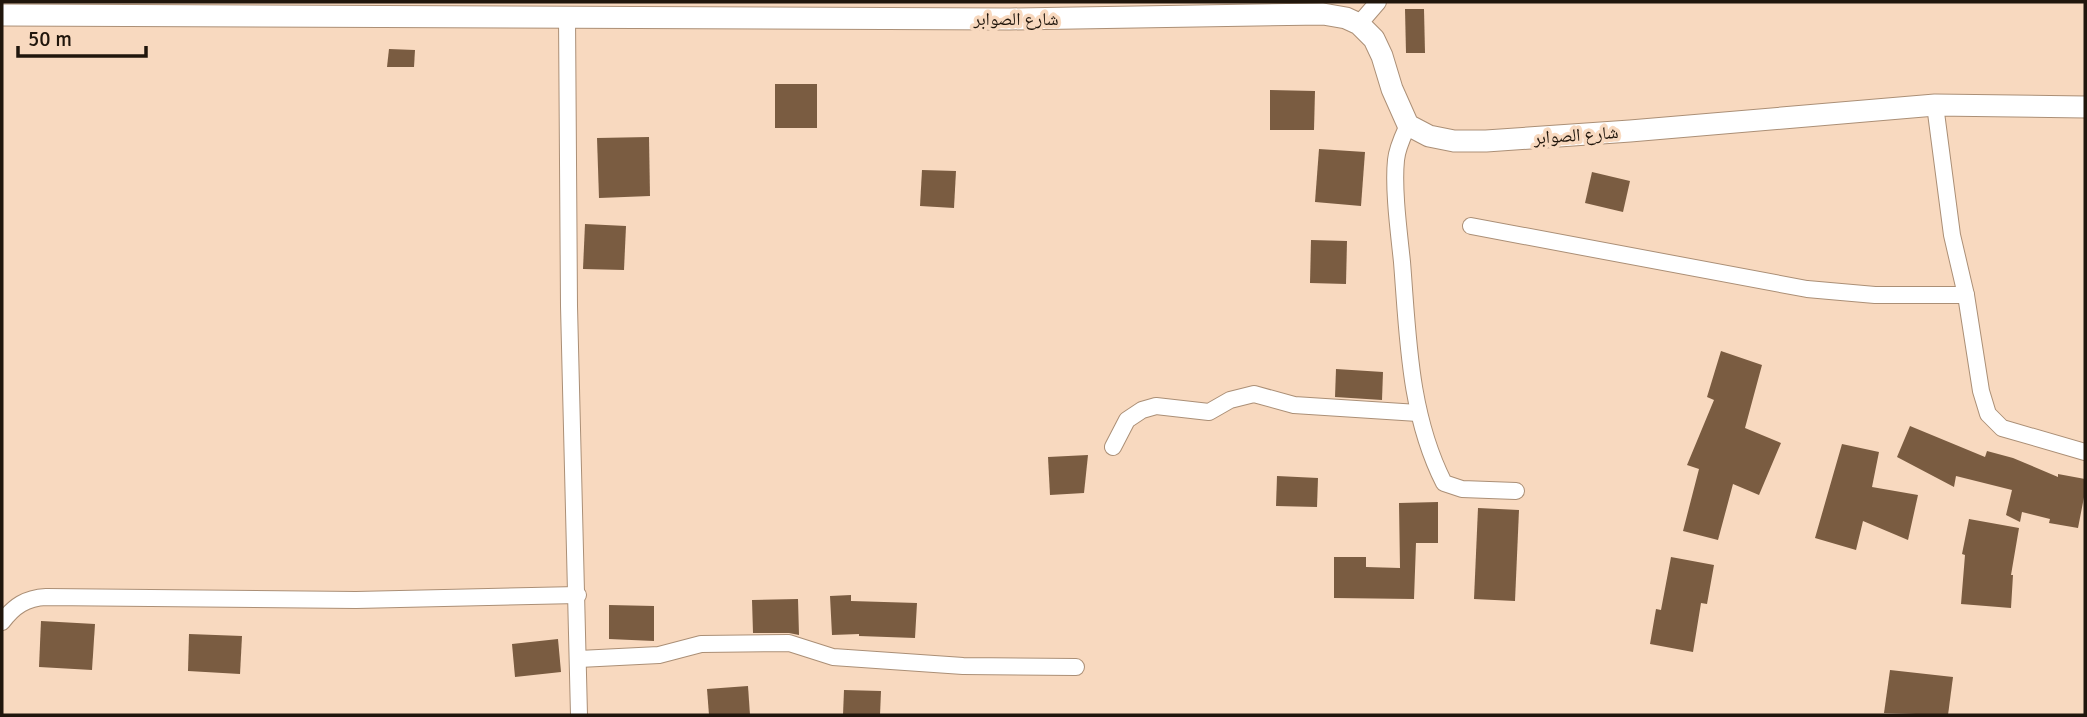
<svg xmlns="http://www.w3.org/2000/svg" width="2087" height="717" viewBox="0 0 2087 717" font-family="Signika,'Noto Naskh Arabic',sans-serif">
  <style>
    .building { fill: #7a5c41 }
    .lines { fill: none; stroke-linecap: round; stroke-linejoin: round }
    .minor-casing { stroke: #ab8f76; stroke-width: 18 }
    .tertiary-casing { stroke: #ab8f76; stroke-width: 23 }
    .minor { stroke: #fff; stroke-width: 16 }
    .tertiary { stroke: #fff; stroke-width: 21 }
    .labels { text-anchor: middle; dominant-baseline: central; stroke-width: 7; stroke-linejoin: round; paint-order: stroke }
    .street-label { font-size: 18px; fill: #20160c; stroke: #f8d9bf }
  </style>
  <rect width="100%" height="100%" fill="#f8d9bf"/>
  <!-- building -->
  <g class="building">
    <polygon points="1405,9 1424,9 1425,53 1406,53"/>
    <polygon points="389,49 415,50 414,67 387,67"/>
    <rect x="775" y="84" width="42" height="44"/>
    <polygon points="1270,90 1315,91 1314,130 1270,130"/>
    <polygon points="649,137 650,196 599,198 597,138"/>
    <polygon points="1319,149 1365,152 1361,206 1315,202"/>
    <polygon points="922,170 956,171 954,208 920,206"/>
    <polygon points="1592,172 1630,181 1623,212 1585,203"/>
    <polygon points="585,224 626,226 624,270 583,269"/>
    <polygon points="1311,240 1347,241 1346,284 1310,283"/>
    <polygon points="1721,351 1762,365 1745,428 1781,443 1759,495 1733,484 1718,540 1683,531 1699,469 1687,465 1714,400 1707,397"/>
    <polygon points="1336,369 1383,372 1382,400 1335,397"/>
    <polygon points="1910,426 1985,457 1987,451 2013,458 2058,477 2058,474 2085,479 2085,492 2078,528 2049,523 2050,519 2022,512 2020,522 2006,515 2012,490 1956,476 1954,487 1897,457"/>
    <polygon points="1842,444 1879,452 1872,487 1918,495 1908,540 1863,521 1856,550 1815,538"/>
    <polygon points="1088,455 1084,493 1050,495 1048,457"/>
    <polygon points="1277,476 1318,478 1317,507 1276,506"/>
    <polygon points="1438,502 1438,543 1416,543 1414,599 1334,598 1334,557 1366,557 1366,567 1400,568 1399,503"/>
    <polygon points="1478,508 1519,510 1515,601 1474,599"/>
    <polygon points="1969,519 2019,528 2011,575 2013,575 2011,608 1961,604 1965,555 1962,554"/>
    <polygon points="1671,557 1714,565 1707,604 1701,603 1693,652 1650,644 1656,609 1661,610"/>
    <polygon points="851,595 851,601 917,603 915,638 859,636 859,634 832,635 830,596"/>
    <polygon points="798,599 799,635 789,633 753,633 752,600"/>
    <polygon points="609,605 654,606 654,641 609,639"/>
    <polygon points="41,621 95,624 92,670 39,667"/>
    <polygon points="189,634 242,636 240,674 188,671"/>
    <polygon points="558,639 561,672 515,677 512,644"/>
    <polygon points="1890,670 1953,677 1948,715 1884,713"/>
    <polygon points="748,686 750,715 709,715 707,689"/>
    <polygon points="844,690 881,691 880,715 843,715"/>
  </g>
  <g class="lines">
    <!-- minor casing -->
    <g class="minor-casing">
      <g id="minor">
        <polyline points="567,16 569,306 579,715"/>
        <polyline points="1359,24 1378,2"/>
        <polyline points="1935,105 1952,235 1966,295 1981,391 1988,414 2002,428 2085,452"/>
        <path d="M1408 125C1403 136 1397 148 1396 160 1393 189 1399 233 1402 262 1408 337 1409 414 1444 483L1462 489 1516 491"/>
        <polyline points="1471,226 1807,289 1875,295 1966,295"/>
        <polyline points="1113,447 1127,420 1142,410 1156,406 1209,412 1230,400 1254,394 1294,405 1418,413"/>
        <path d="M2 622C14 606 26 598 46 597L356 600 578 595"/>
        <polyline points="579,659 659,655 701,644 789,643 833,657 963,666 1076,667"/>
      </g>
    </g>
    <!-- tertiary casing -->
    <g class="tertiary-casing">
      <polyline id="tertiary" points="2,15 1010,19 1323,14 1346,18 1359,24 1374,39 1382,56 1392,89 1408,125 1429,136 1454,141 1486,141 1630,131 1935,105 2085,107"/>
    </g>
    <!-- minor -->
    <use href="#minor" class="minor"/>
    <!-- tertiary -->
    <use href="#tertiary" class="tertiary"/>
  </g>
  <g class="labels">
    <!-- street labels -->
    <g class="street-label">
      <text x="1016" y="19">شارع الصوابر</text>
      <text transform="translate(1576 135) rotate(-4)">شارع الصوابر</text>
    </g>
  </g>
  <!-- border -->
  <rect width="2087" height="717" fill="none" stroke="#20160c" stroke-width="7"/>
  <!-- scale -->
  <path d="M18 46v10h128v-10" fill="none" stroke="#20160c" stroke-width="3.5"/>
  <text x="28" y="46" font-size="21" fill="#20160c" stroke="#f8d9bf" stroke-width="5" paint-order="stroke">50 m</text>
</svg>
